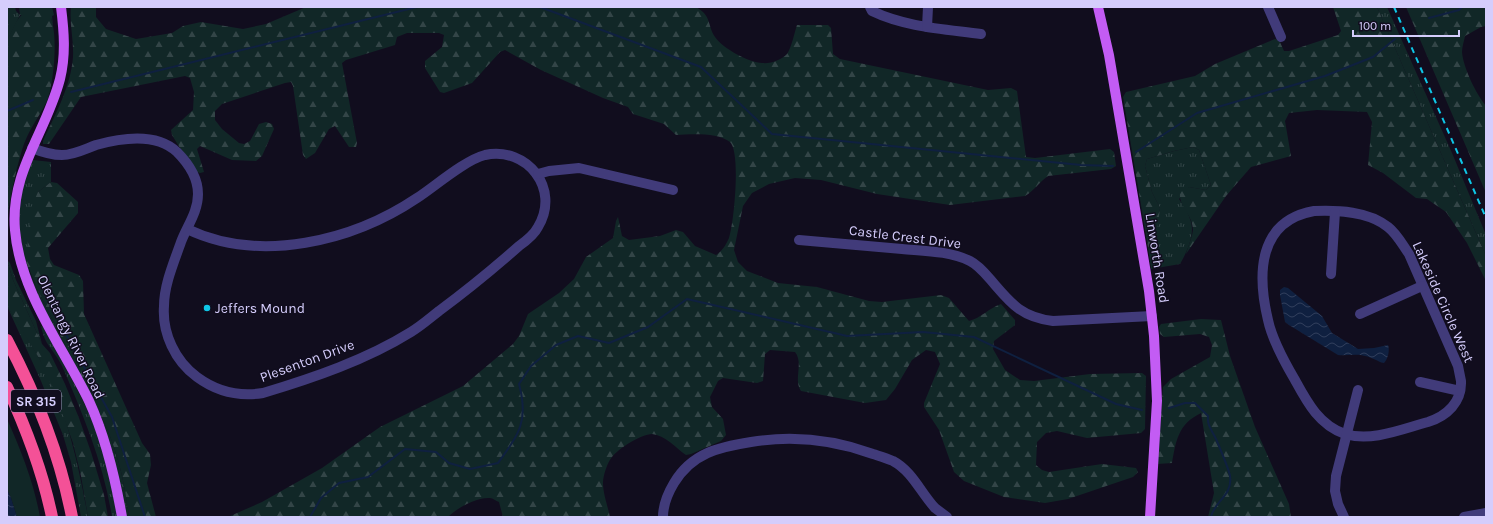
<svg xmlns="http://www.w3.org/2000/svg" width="1493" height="524" viewBox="0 0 1493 524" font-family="Karla,sans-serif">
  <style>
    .grass { fill: url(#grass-tufts) }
    .forest { fill: url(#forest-firs) }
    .green { fill: #112727 }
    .water { fill: url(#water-waves) }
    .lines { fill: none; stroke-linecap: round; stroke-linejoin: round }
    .stream { stroke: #0f2040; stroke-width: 2 }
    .minor { stroke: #413b7a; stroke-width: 10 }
    .major { stroke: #c35cf4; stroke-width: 10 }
    .highway { stroke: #f45197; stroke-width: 12 }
    .rail { stroke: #0fc6e6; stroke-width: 2; stroke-dasharray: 6 5; stroke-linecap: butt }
    .poi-dot { fill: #0fc6e6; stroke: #110d1e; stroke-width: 1.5 }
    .labels { text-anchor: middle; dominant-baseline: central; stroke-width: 3; stroke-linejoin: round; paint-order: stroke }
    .shield { fill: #110d1e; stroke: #9a93b9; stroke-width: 1 }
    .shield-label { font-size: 13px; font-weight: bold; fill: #d5cdfc }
    .street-label { font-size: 14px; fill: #d5cdfc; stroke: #110d1e }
    .poi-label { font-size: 14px; fill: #d5cdfc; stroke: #110d1e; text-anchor: start }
  </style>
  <defs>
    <pattern id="grass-tufts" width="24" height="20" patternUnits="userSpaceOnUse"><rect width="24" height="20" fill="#112727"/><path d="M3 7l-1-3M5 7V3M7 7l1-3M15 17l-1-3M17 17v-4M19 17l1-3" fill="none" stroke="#334547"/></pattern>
    <pattern id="forest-firs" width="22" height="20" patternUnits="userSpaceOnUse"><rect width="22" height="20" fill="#112727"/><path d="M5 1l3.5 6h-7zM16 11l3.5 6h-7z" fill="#334547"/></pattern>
    <pattern id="water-waves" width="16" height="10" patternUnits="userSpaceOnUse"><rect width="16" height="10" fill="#0f2040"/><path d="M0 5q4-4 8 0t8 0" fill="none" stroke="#313f5c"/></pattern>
  </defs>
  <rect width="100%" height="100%" fill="#110d1e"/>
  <!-- grass -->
  <g class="grass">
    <polygon points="7,7 15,7 16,11 20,15 19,7 52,7 54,15 52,16 53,25 51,18 20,15 7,41"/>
    <polygon points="1377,7 1387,7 1452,153 1486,235 1486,256"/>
    <path d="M1193 147 1199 150 1211 185 1206 190 1189 187 1179 199C1183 205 1188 212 1190 219 1196 233 1187 252 1180 264L1151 269 1148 247 1153 245 1160 208 1152 192 1145 166 1147 159 1174 151Z"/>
    <path d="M33 160 51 162V182L38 192 29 271 37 289 108 431C120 461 125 486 129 517H126L119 481 37 295 23 256 19 222 21 192 29 167Z"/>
    <polygon points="7,260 10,263 16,280 36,321 42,344 13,280"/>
    <path d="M7 306C18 323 29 340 39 358 66 407 78 462 88 517H81L71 462 63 435 41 381Z"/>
    <path d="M41 326 43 327C63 364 87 402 100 442 108 467 113 492 117 517H112C104 465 83 414 62 366 57 356 53 352 47 343 44 338 42 331 41 326Z"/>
  </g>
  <!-- forest -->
  <g class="forest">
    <path d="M71 7H96V17L106 29 136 39 172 33 183 26 201 22 243 29 266 24 306 7H696C712 16 707 25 715 37 722 48 750 63 762 63 771 64 781 60 787 54 791 49 795 31 797 25H828L831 28 833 54 840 59 988 90 1011 88 1017 91 1026 157 1035 158 1110 149 1114 152 1116 166 1111 169 1048 176C1039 182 1034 191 1025 196L950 205 877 194 821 180 795 178 769 184 752 193 743 206 734 250 738 262 747 271 778 283 817 287 869 301 882 302 941 295 949 298 969 321C981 318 989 308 1001 304L1015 320V325L994 341 993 349 1005 370 1020 380 1034 381 1090 374 1142 373 1146 376 1145 429 1141 433 1087 438 1057 431 1046 433 1037 442 1036 465 1042 470 1049 472 1102 464 1136 468 1138 472 1133 477 1068 499 1045 503 1004 497 964 481 954 472 939 430 924 407V403L940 364 935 352 926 350 912 360 895 389 886 400 865 403 801 391C793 380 804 363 795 352L770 350 765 354 763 381 757 383 723 378 718 381 710 397 712 407 723 419 726 435 721 441 691 454 686 455C676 448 665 435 652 434 641 434 618 449 612 457 607 463 603 476 603 483 603 494 608 507 610 517H503L499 502C496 501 493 498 490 498 476 497 457 508 448 517H228L262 502 322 468 380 427 463 386 513 344 519 336 528 314 559 293 574 279 586 257 613 238 616 221 618 217 622 236 629 240 660 236 676 230 683 232 695 246 716 255C722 251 726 245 729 238 734 223 741 152 730 142 718 132 690 134 676 135L664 124 633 114 628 107 603 98 541 70 505 50 500 52 472 83 444 93 440 92 425 68V61L442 47 444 35 439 33H407L397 37 395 45 346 60 342 63 357 143 356 147H349L335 126 329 129 315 153 306 159 303 155 293 86 291 82 285 83 222 104 215 111V120L222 129 239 143 244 144 250 141 259 124 266 122 272 124 274 129 262 156 256 161 232 160 200 146 197 149 204 172 200 173 194 171 172 135 171 130 193 110 194 92 190 78 185 76 81 97 49 144H43V141C55 115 71 86 73 57 74 40 69 23 71 7Z"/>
    <path d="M1333 7H1377L1486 256V281L1467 243 1446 212 1427 199 1416 198 1383 173 1368 165 1372 122 1367 112 1317 110 1289 113 1285 121 1291 156 1251 167 1226 196 1186 254C1188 247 1192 238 1193 230 1193 215 1178 206 1180 192L1189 187 1206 190 1211 185 1199 150 1193 147 1174 151 1147 159 1145 166 1152 192 1160 208 1158 224 1152 245 1148 247 1123 97 1126 92 1195 76 1215 64 1275 39 1279 40 1284 51H1289L1338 35 1341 31Z"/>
    <path d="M1406 7H1486V26L1481 27 1465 36C1464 41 1462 47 1462 52 1463 67 1476 94 1486 106V193Z"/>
    <path d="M39 8C41 9 45 10 47 12 60 24 54 85 47 101 39 117 27 132 22 150 15 173 10 197 7 221V41C15 25 18 10 39 8Z"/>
    <path d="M51 182 57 183 78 202V213L48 248 50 259 54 265 79 275 83 281 84 314 142 443 150 454 151 465 147 483 156 517H129C125 486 120 461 108 431L37 289 26 261 31 208 38 192Z"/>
    <polygon points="7,261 13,280 42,344 50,353 65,384 79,418 91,452 104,495 108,517 88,517 81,476 73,443 55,393 39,358 7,306"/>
    <path d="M1201 319 1221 320 1230 356 1255 427 1289 504 1291 517H1208L1214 493 1201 413C1178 424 1176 441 1172 463L1157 464 1163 387 1171 379 1210 357 1212 345 1209 337 1200 334 1164 337 1160 334 1159 327 1161 324Z"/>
  </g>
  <!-- green -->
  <path class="green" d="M7 419C21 450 34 483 40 517H17L11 498 7 489Z"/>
  <!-- water -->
  <g class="water">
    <path d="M1284 287 1288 288 1322 316 1332 333 1350 344 1358 349 1374 348 1388 345C1390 350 1388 359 1384 363 1378 362 1372 357 1365 356 1357 353 1347 356 1338 355L1289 325 1285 322 1280 295V290Z"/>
    <polygon points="7,489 11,498 17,517 7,517"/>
  </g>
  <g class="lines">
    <!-- stream -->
    <g class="stream">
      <polyline points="540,7 701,67 772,134 1081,165 1113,166"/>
      <polyline points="1429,18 1459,10 1462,7"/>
      <polyline points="71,92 417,7"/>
      <polyline points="7,111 33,100"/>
      <polyline points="1136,152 1197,113 1325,76 1373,57 1395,39"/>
      <polyline points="64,331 112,417 145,517"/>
      <path d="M1169 408 1185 403H1195L1208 416C1207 426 1212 430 1216 439 1219 446 1229 470 1230 476 1233 496 1214 501 1211 517"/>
      <path d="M310 517 321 498 339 483 368 477 405 449 436 452 449 463 470 469 498 463C519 434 529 421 519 384L531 366 556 345 578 336 609 343 648 327 687 299 847 336 923 332 974 337 1116 404 1142 410"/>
    </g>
    <!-- minor -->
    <g class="minor">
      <path d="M870 7 872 11C905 27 944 29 981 34"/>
      <polyline points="1268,7 1281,37"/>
      <polyline points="927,27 928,7"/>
      <path d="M32 148C42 152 51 155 62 155 74 155 85 149 96 145 121 138 156 132 177 152 188 163 198 178 198 194 198 212 187 226 181 242 174 262 164 285 164 306 162 333 175 361 197 377 216 391 239 397 263 393 313 378 366 360 411 332 421 326 430 318 439 311 466 291 493 269 519 246 526 241 534 235 538 227 561 189 527 146 485 155 465 160 434 187 417 198 353 241 260 264 187 229"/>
      <polyline points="538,174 549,171 579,168 673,190"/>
      <path d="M1314 211C1338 210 1368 211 1388 227 1397 234 1402 244 1409 254L1458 366C1459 371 1460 376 1461 381 1462 402 1447 416 1428 422 1402 429 1372 442 1345 434 1319 425 1307 402 1295 380 1285 363 1272 339 1268 320 1257 274 1258 221 1314 211Z"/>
      <path d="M799 240C833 243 867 246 902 249 924 251 950 251 970 261 978 265 984 272 990 279 1010 302 1020 317 1053 321L1152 316"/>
      <polyline points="1331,274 1335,212"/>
      <polyline points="1360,314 1422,286"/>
      <polyline points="1420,382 1460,391"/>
      <path d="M663 517C663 505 668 493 674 483 692 453 719 447 751 442 793 435 832 439 873 454 879 456 886 458 893 461 912 471 921 493 935 508 939 511 943 514 947 517"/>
      <polyline points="1344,517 1338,504 1335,491 1336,476 1358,390"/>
      <polyline points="1464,517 1486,513"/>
    </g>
    <!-- major -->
    <g class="major">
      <path d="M61 7C64 31 66 55 60 79 46 133 10 171 15 230 20 292 63 347 89 401 106 438 115 477 122 517"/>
      <polyline points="1098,7 1109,55 1149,291 1154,336 1157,401 1150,517"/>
    </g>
    <!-- highway -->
    <g class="highway">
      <path d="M7 340C36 395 60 455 72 517"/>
      <path d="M7 387C26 428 43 473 52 517"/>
    </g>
    <!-- rail -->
    <polyline class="rail" points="1394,7 1486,218"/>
  </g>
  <!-- markers -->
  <circle class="poi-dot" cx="207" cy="308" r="4"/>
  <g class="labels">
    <!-- shield labels -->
    <rect class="shield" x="11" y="390" width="50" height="22" rx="3"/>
    <g class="shield-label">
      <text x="36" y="401">SR 315</text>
    </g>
    <!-- street labels -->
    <g class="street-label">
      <text transform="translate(905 237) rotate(7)">Castle Crest Drive</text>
      <text transform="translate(1157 258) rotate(81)">Linworth Road</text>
      <text transform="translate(1443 302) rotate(66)">Lakeside Circle West</text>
      <text transform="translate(71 337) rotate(64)">Olentangy River Road</text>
      <text transform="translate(307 361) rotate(-20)">Plesenton Drive</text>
    </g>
    <!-- poi labels -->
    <g class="poi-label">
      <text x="215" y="308">Jeffers Mound</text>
    </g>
  </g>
  <!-- border -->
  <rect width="1493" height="524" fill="none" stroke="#d5cdfc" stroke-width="16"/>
  <!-- scale -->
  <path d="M1353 30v6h106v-6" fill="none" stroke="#d5cdfc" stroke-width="2"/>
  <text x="1359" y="30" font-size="12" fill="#d5cdfc" stroke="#110d1e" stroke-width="3" paint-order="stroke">100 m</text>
</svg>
